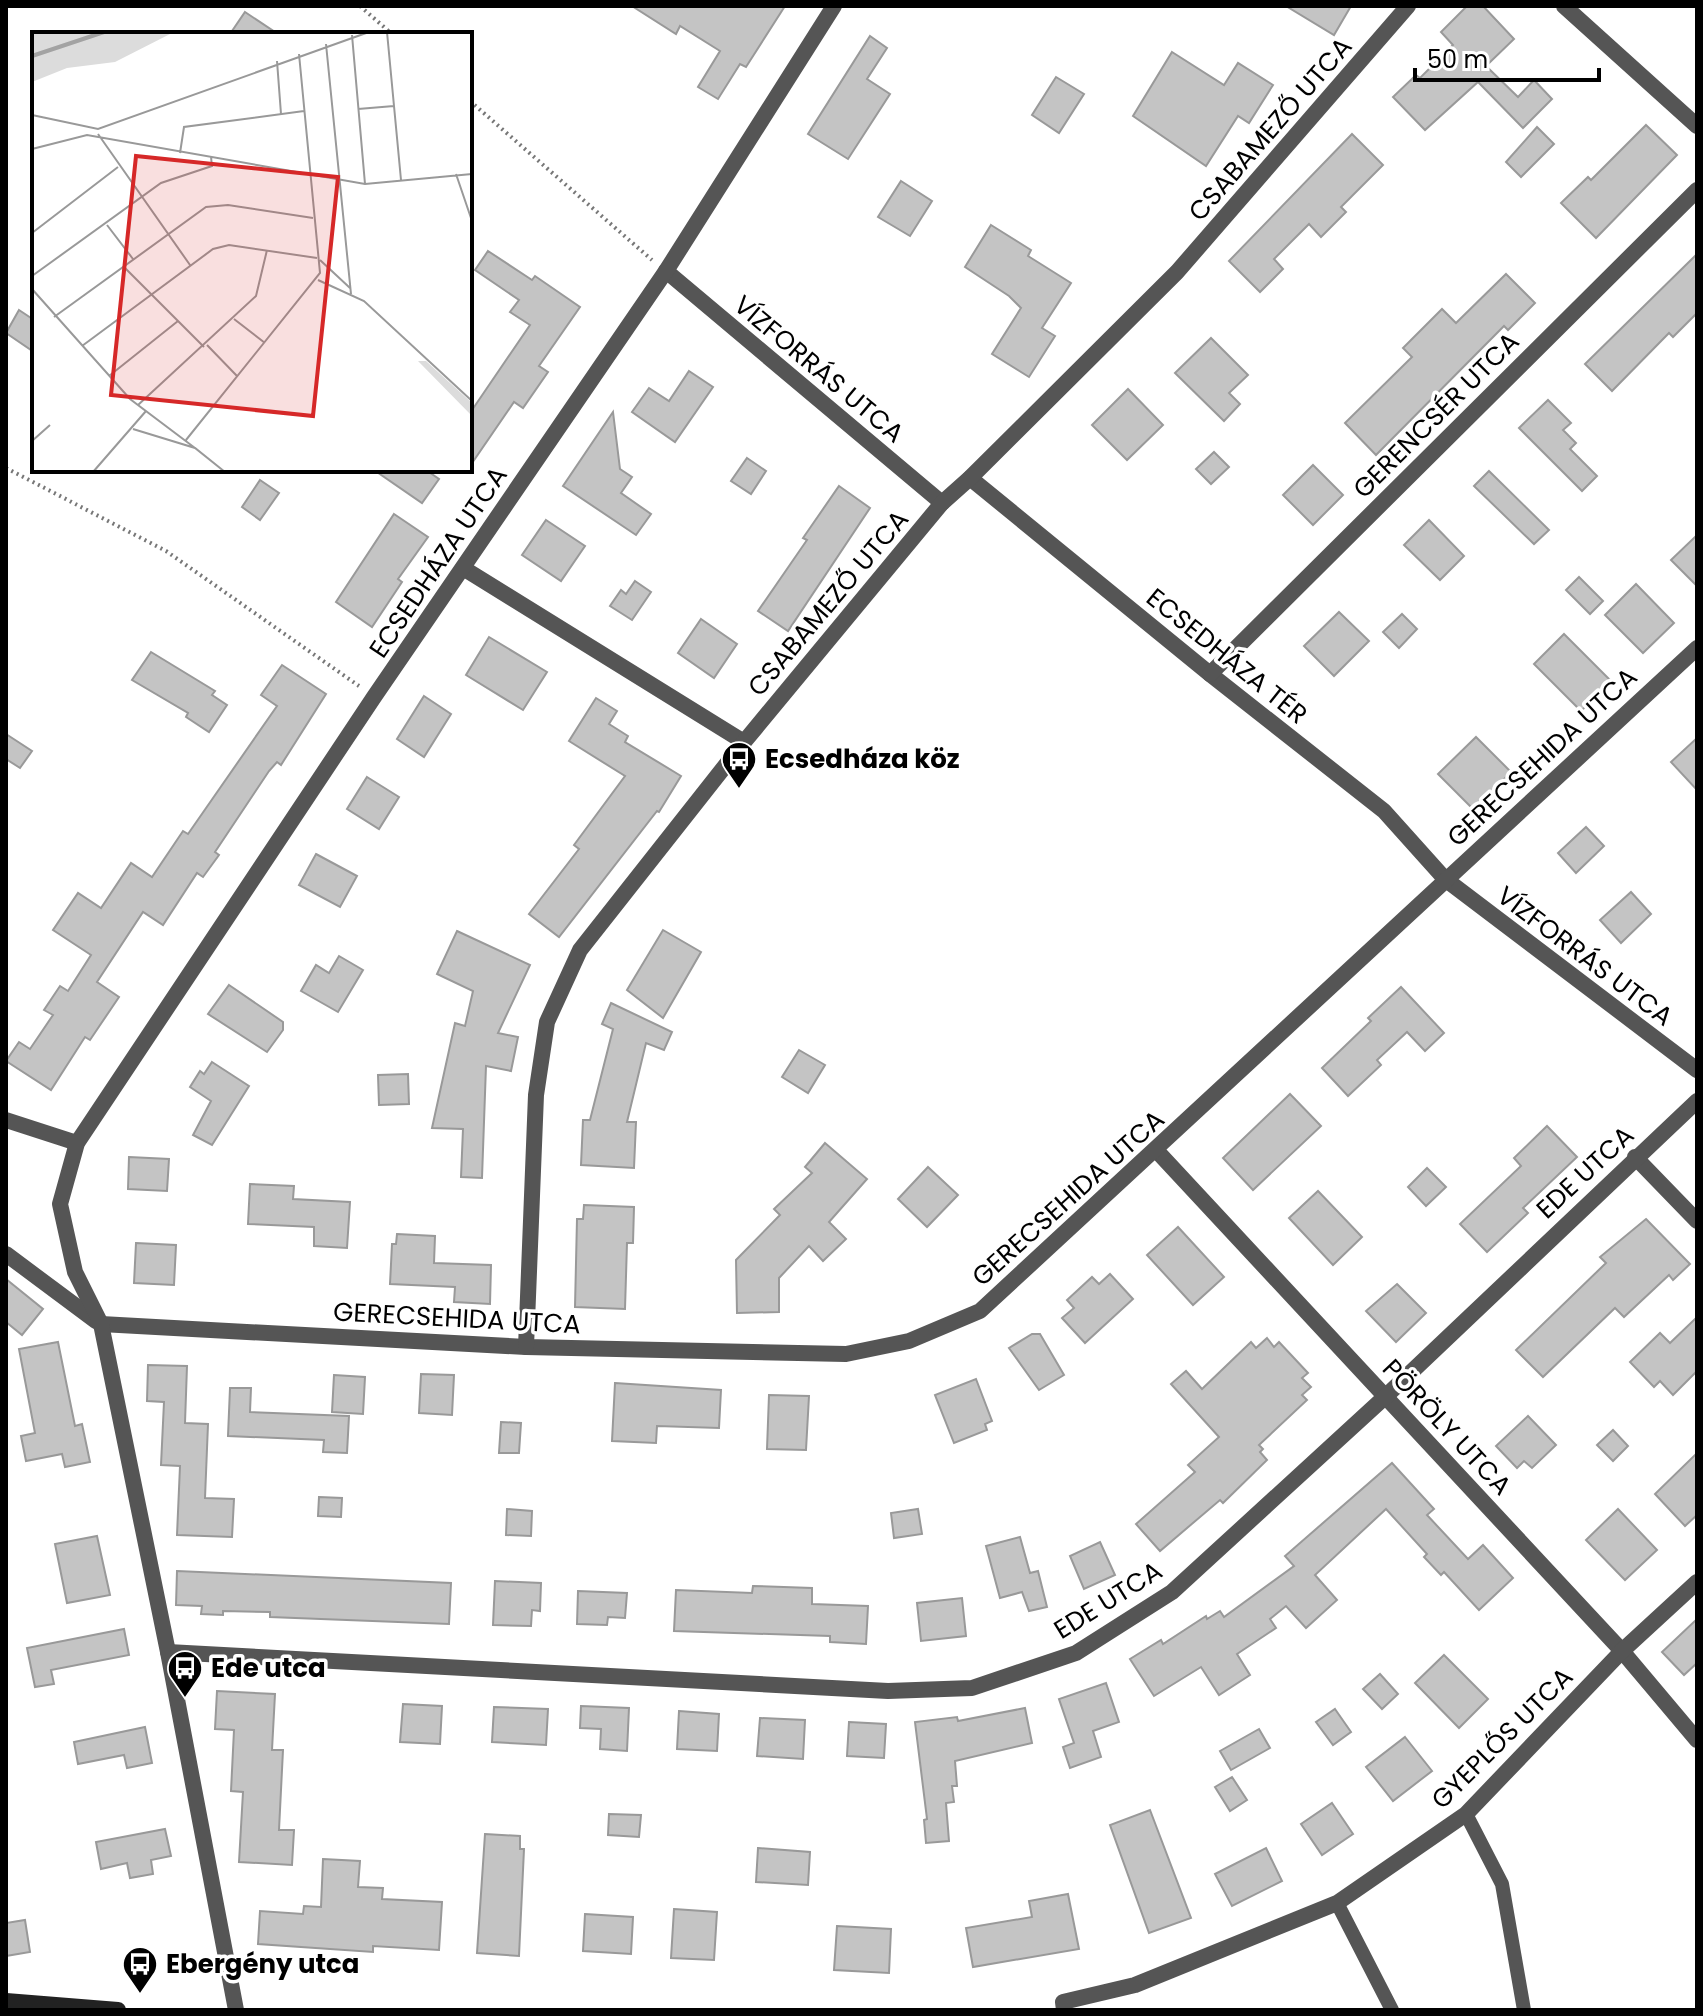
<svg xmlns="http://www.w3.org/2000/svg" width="1703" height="2016" viewBox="0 0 1703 2016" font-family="Poppins,sans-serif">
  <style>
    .building { fill: #c4c4c4; stroke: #999; stroke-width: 2 }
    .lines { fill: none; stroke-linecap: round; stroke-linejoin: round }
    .path { stroke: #777; stroke-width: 4; stroke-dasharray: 2 4; stroke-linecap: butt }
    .lane { stroke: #555; stroke-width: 14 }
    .street { stroke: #555; stroke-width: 16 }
    .secondary { stroke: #222; stroke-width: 16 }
    .labels { text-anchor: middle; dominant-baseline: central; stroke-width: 7; stroke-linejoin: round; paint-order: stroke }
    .street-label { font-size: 26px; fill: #000; stroke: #fff }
    .poi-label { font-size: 26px; font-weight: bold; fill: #000; stroke: #fff; text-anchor: start }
    .inset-river { fill: none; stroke: #a3a3a3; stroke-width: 4 }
    .inset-road { fill: none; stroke: #999; stroke-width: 2 }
    .view { fill: #d62828; fill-opacity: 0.15; stroke: #d62828; stroke-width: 4 }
    .inset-edge { fill: none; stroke: #000; stroke-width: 4 }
  </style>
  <rect width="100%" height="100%" fill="#fff"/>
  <!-- building -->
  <g class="building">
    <polygon points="632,6 785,6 746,67 740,64 718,99 698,87 720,51 680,26 676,34"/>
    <polygon points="1286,6 1351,6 1334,35"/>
    <polygon points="1467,6 1483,6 1514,39 1486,66 1518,97 1534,80 1552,99 1523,128 1478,82 1425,130 1393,97 1416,75 1420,78 1453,45 1441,32"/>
    <polygon points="245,12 278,34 230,34"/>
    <polygon points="870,36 887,48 867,79 890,94 848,159 808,134"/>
    <polygon points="1172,52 1224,85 1238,63 1273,85 1249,123 1238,116 1206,166 1133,116"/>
    <polygon points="1056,77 1084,94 1059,133 1032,115"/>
    <polygon points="1646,125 1677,155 1596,238 1561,203 1588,177 1591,180"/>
    <polygon points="1537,127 1554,144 1521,177 1506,162"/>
    <polygon points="1352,134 1383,165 1341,207 1346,212 1321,237 1309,224 1274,259 1283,269 1260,292 1229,261"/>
    <polygon points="901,181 932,201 910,236 878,217"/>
    <polygon points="991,225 1031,250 1028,256 1071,283 1042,328 1055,336 1029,377 992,354 1021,308 1009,296 965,267"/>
    <polygon points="488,251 532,280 535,276 580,307 539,366 548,372 523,408 514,402 470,466 470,413 530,325 510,312 519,300 475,270"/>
    <polygon points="1697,254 1697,313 1673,337 1669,333 1612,391 1585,364"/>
    <polygon points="1506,274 1535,303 1508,330 1504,326 1376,455 1345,423 1412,357 1403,348 1442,309 1456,323"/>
    <polygon points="19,310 34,320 34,352 6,333"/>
    <polygon points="1211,338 1248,375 1229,393 1240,404 1224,421 1175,373"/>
    <polygon points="689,371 713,387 675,442 632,412 649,388 669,401"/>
    <polygon points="1128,389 1163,425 1127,460 1092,425"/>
    <polygon points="1548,400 1571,423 1563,430 1576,443 1570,449 1597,476 1582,491 1519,428"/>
    <polygon points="613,412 620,469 632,477 621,493 651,514 636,535 563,486"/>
    <polygon points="1214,452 1229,467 1211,484 1196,469"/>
    <polygon points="747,458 766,471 751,494 731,481"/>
    <polygon points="1313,465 1343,495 1313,525 1283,495"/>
    <polygon points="374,470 426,470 439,479 422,503"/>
    <polygon points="1489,471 1549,530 1534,544 1474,486"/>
    <polygon points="260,480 279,493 260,520 242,507"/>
    <polygon points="839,486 870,508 788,631 758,611 807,540 803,538"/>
    <polygon points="394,514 428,537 398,579 402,582 372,627 336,602"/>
    <polygon points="546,520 585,546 561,581 522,555"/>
    <polygon points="1429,520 1464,556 1440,580 1404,545"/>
    <polygon points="1697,535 1697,586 1671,560"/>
    <polygon points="1579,577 1603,601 1590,614 1566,590"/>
    <polygon points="635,581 651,592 632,620 610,606 621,590 626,594"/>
    <polygon points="1636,584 1674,623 1643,653 1605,615"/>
    <polygon points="1339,612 1369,641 1334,676 1304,646"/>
    <polygon points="1402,614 1417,629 1399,648 1383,632"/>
    <polygon points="701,619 737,644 714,678 678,653"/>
    <polygon points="1564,634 1611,681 1581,711 1534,664"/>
    <polygon points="489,637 547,672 523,710 466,675"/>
    <polygon points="151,652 215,691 212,695 227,705 209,732 186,717 188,713 132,680"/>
    <polygon points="282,665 326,694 281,765 277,762 269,771 215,852 219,855 203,877 197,873 163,925 143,912 97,982 119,997 90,1040 85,1037 51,1090 6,1061 19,1042 30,1049 53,1015 44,1010 60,986 68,991 91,955 53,930 78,893 101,908 131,863 152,877 183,831 188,834 277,706 261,695"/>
    <polygon points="424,696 451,714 424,757 397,739"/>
    <polygon points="596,698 617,711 609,724 628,736 625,742 681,776 659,812 657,811 559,937 529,914 579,849 574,845 625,776 569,741"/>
    <polygon points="6,734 32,751 20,768 6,759"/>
    <polygon points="1476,737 1511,772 1474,810 1438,774"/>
    <polygon points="1697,738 1697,790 1671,762"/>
    <polygon points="367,777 399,797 379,829 347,809"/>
    <polygon points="1586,827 1604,846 1576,873 1558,853"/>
    <polygon points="316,854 357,876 340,907 299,885"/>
    <polygon points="1631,892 1651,914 1621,943 1600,920"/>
    <polygon points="663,930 701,952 663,1018 627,990"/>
    <polygon points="457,931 530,965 498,1033 518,1037 511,1071 486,1066 482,1178 461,1177 463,1129 432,1128 455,1023 465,1026 473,991 437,974"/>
    <polygon points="339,956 363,970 338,1012 301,991 316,965 329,973"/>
    <polygon points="229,985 283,1022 283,1030 267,1052 208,1014"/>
    <polygon points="1401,987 1444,1033 1425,1051 1407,1032 1377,1060 1381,1065 1348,1096 1322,1068 1371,1021 1368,1018"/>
    <polygon points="611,1003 672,1032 664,1050 646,1043 627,1122 636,1122 634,1168 581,1165 583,1120 590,1120 613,1029 602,1024"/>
    <polygon points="799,1050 825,1065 808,1093 782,1077"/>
    <polygon points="212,1062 249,1086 212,1145 193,1135 211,1101 190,1087 200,1071 204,1074"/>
    <polygon points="408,1074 409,1104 379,1105 378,1075"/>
    <polygon points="1290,1094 1321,1126 1253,1190 1223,1158"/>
    <polygon points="1547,1126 1577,1157 1523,1208 1528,1213 1487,1252 1460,1224 1521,1166 1514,1158"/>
    <polygon points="825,1143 867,1179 829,1222 846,1239 823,1261 809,1246 779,1278 779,1312 737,1313 736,1260 780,1215 774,1209 812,1173 805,1167"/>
    <polygon points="129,1157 169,1159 167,1191 128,1189"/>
    <polygon points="928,1167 958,1195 927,1227 898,1199"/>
    <polygon points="1427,1168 1446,1187 1426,1206 1408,1187"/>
    <polygon points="250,1184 294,1186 293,1199 350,1202 347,1248 314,1246 314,1227 248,1224"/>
    <polygon points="1318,1191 1362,1237 1333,1265 1289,1218"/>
    <polygon points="584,1205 634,1207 633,1243 627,1243 625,1309 575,1307 577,1219 583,1219"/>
    <polygon points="1646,1219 1690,1264 1673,1280 1669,1275 1624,1317 1615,1308 1543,1377 1516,1350 1606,1263 1600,1257"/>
    <polygon points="1178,1227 1224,1277 1193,1305 1147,1255"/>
    <polygon points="397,1234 435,1236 434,1263 491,1265 490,1304 454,1302 455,1287 390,1284 392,1244 396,1244"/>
    <polygon points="136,1243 176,1245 174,1285 134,1283"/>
    <polygon points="1110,1274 1133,1299 1085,1343 1062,1318 1074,1308 1067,1300 1092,1277 1099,1284"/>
    <polygon points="6,1279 43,1309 22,1335 6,1322"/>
    <polygon points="1397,1284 1426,1313 1396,1342 1366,1311"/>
    <polygon points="1697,1317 1697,1371 1673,1395 1660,1381 1654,1387 1630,1362 1660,1333 1670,1343"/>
    <polygon points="1032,1334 1040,1334 1064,1375 1039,1390 1009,1348"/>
    <polygon points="1267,1338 1274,1347 1279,1342 1308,1373 1302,1378 1311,1387 1302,1395 1307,1400 1259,1445 1263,1449 1260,1452 1267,1460 1223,1503 1220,1500 1160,1551 1136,1524 1195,1472 1188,1465 1219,1437 1171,1384 1186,1371 1202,1389 1251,1342 1256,1348"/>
    <polygon points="58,1342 75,1426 82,1424 90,1462 65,1467 62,1454 26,1461 21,1436 35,1433 19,1349"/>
    <polygon points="148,1365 187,1366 185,1423 208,1424 205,1498 234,1499 232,1537 177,1535 180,1466 161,1465 164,1402 147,1401"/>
    <polygon points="421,1374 454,1375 452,1415 419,1413"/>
    <polygon points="334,1375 365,1377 363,1414 332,1412"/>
    <polygon points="976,1379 992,1421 985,1424 987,1430 954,1443 935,1395"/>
    <polygon points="615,1383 721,1390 719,1428 657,1426 656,1443 612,1441"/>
    <polygon points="230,1388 251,1388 250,1412 349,1416 347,1453 323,1452 324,1440 228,1436"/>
    <polygon points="769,1395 809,1396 806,1450 767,1449"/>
    <polygon points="1528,1416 1556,1445 1532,1468 1524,1461 1517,1468 1496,1446"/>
    <polygon points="501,1422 521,1423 519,1453 499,1453"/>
    <polygon points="1613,1430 1628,1446 1613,1461 1597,1445"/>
    <polygon points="1697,1453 1697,1515 1685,1526 1655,1494"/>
    <polygon points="1392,1463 1434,1509 1427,1515 1468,1559 1483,1545 1513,1578 1479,1610 1444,1572 1441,1575 1424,1557 1427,1554 1386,1509 1315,1575 1337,1600 1306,1628 1286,1606 1270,1619 1276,1628 1237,1654 1250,1675 1219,1695 1201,1667 1154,1696 1130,1659 1161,1640 1163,1644 1206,1616 1207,1619 1220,1611 1224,1617 1294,1566 1285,1556"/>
    <polygon points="319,1497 342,1498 341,1517 318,1516"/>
    <polygon points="507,1509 532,1511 531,1536 506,1535"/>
    <polygon points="918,1509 922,1534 894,1538 891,1513"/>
    <polygon points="1618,1509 1657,1550 1625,1580 1586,1540"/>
    <polygon points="97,1536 110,1595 67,1603 55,1544"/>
    <polygon points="1020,1537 1030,1573 1038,1571 1047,1607 1029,1611 1022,1592 1000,1598 986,1546"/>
    <polygon points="1100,1542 1115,1575 1084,1589 1070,1556"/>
    <polygon points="177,1571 451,1583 449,1624 270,1617 270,1612 223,1611 223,1615 201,1614 202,1606 176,1605"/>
    <polygon points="495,1581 541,1583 540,1611 532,1610 531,1626 493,1625"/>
    <polygon points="753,1586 812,1588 812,1604 868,1606 866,1644 830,1642 830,1636 674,1631 676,1590 752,1593"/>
    <polygon points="578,1591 627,1593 625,1618 608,1617 607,1625 577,1624"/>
    <polygon points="962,1598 966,1636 921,1641 917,1603"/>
    <polygon points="1697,1619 1697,1663 1684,1675 1662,1652"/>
    <polygon points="124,1629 129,1655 51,1670 54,1684 35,1687 27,1648"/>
    <polygon points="1444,1655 1488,1699 1459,1728 1415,1683"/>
    <polygon points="1380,1674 1398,1694 1382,1709 1363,1689"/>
    <polygon points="1106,1683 1119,1722 1093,1731 1101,1757 1070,1768 1063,1747 1074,1743 1059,1699"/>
    <polygon points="217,1691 275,1694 272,1750 283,1750 279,1830 294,1830 292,1865 239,1862 243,1792 231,1791 234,1730 215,1729"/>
    <polygon points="403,1704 442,1706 440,1744 400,1742"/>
    <polygon points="581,1706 629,1708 627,1751 600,1749 601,1729 580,1728"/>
    <polygon points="494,1707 548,1709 546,1745 492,1742"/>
    <polygon points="1025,1708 1032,1743 955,1761 957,1786 952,1786 954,1802 946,1803 949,1841 926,1843 924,1820 927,1819 915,1722 957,1717 958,1721"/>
    <polygon points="1335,1709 1351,1732 1333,1745 1316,1722"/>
    <polygon points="679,1711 719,1714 717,1751 677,1749"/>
    <polygon points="760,1718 805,1720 803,1759 757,1756"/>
    <polygon points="849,1722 886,1724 884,1758 847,1756"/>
    <polygon points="145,1727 152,1763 127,1768 124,1755 78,1764 74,1742"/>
    <polygon points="1259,1729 1270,1748 1231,1770 1220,1751"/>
    <polygon points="1405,1737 1432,1771 1393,1801 1366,1767"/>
    <polygon points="1232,1777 1247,1800 1230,1811 1215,1787"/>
    <polygon points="1332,1803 1353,1834 1322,1855 1301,1824"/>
    <polygon points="1150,1810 1191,1918 1149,1933 1110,1825"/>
    <polygon points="609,1814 641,1815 639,1837 608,1835"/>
    <polygon points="165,1829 171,1856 151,1860 153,1874 130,1878 127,1863 101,1869 96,1842"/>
    <polygon points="485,1834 520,1836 520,1849 524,1849 519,1956 477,1953"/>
    <polygon points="758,1848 810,1852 808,1885 756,1882"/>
    <polygon points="1266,1848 1282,1881 1232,1906 1215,1874"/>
    <polygon points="323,1859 360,1861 358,1887 383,1888 382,1899 442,1902 439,1950 373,1946 373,1952 258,1944 260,1911 303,1914 304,1906 321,1907"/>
    <polygon points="1068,1894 1079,1949 973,1967 966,1928 1032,1917 1029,1901"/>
    <polygon points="674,1909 717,1912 714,1960 671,1958"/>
    <polygon points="585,1914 633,1917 631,1954 583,1951"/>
    <polygon points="25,1920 30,1952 6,1956 6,1923"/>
    <polygon points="837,1926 891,1929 889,1973 834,1970"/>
  </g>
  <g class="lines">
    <!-- path -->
    <g class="path">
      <polyline points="360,6 392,34"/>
      <polyline points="470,101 652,260"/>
      <polyline points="6,468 166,551 359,686"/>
    </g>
    <!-- lane -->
    <g class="lane">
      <polyline points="1466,1814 1502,1884 1524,2010"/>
      <polyline points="1337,1903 1392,2010"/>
    </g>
    <!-- street -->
    <g class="street">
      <polyline points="1564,6 1697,126"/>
      <polyline points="666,271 942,503"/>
      <polyline points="970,478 1210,674 1384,811 1445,879 1697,1070"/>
      <polyline points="463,568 744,742"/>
      <polyline points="1210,674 1697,190"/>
      <polyline points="6,1120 77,1143"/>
      <polyline points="1156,1150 1622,1651 1697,1740"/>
      <polyline points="1635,1157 1697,1221"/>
      <polyline points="6,1254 96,1321"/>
      <polyline points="101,1324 526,1347 846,1354 909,1341 980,1311 1697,648"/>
      <polyline points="526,1347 536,1095 547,1022 580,950 744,742 942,503 970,478 1177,272 1408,6"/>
      <polyline points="168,1652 888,1691 972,1688 1076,1653 1172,1592 1386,1396 1697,1101"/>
      <polyline points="236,2010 168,1652 101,1324 75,1272 60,1204 77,1143 374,697 666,271 834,6"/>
      <polyline points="1064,2010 1063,2002 1135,1985 1337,1903 1466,1814 1622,1651 1697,1582"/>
    </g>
    <!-- secondary -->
    <polyline class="secondary" points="6,2001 118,2010"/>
  </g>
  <!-- icons -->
  <defs>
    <g id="bus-pin" transform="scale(1.8)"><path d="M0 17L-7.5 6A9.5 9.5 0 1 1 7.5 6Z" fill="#000" stroke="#fff"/><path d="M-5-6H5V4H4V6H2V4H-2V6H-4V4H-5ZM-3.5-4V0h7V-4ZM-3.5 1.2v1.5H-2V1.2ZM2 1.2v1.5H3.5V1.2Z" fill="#fff"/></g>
  </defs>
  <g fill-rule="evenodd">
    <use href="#bus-pin" x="739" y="759"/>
    <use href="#bus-pin" x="185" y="1668"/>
    <use href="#bus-pin" x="140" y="1964"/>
  </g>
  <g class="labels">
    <!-- street labels -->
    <g class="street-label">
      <text transform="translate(1270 129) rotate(-49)">CSABAMEZŐ UTCA</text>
      <text transform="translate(819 369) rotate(40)">VÍZFORRÁS UTCA</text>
      <text transform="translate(1436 415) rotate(-45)">GERENCSÉR UTCA</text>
      <text transform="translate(438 562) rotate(-56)">ECSEDHÁZA UTCA</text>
      <text transform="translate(828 603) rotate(-50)">CSABAMEZŐ UTCA</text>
      <text transform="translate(1227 656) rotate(39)">ECSEDHÁZA TÉR</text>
      <text transform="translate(1542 757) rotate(-43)">GERECSEHIDA UTCA</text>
      <text transform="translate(1585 956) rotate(37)">VÍZFORRÁS UTCA</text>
      <text transform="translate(1585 1172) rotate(-43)">EDE UTCA</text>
      <text transform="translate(1068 1198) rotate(-42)">GERECSEHIDA UTCA</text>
      <text transform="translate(457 1318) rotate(3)">GERECSEHIDA UTCA</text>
      <text transform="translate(1447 1427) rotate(47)">PÖRÖLY UTCA</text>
      <text transform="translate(1108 1600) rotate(-32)">EDE UTCA</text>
      <text transform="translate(1502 1738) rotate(-45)">GYEPLŐS UTCA</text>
    </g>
    <!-- poi labels -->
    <g class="poi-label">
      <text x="765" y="759">Ecsedháza köz</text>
      <text x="211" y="1668">Ede utca</text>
      <text x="166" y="1964">Ebergény utca</text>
    </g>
  </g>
  <!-- overview -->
  <g transform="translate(32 32)">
    <rect width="440" height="440" fill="#fff"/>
    <path d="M0 0H142L83 30 35 36 0 50ZM386 329H394L440 371V384Z" fill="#dcdcdc"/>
    <path class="inset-river" d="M0 24 72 0"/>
    <path class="inset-road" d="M355 0 369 148M320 3 333 152M294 12 319 262M245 29 249 82M326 77 362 74M0 83 66 97 337 0M66 102 158 233M0 117 55 103 333 152 440 142M148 121 152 95 272 79M424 142 440 189M75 193 101 227M0 201 86 135M288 228 318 256M91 234 172 315M0 244 129 151 180 134 179 125M286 248 332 269 440 369M0 257 98 367 163 416M22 285 174 175 196 173 281 186M202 287 233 311M175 313 205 344M50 314 181 217 197 213 285 226M77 344 146 289M106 373 224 264 235 218M101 397 163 416 193 440M154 408 288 241 267 22M0 409 18 393M61 440 114 379"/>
    <path class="view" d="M104 124 306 145 281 384 79 363Z"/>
    <rect width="440" height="440" class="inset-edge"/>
  </g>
  <!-- border -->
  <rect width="1703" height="2016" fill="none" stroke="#000000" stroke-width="16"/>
  <!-- scale -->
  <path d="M1415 68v12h184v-12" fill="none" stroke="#000000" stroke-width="4"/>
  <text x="1427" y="68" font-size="24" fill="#000000" stroke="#ffffff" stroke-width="6" paint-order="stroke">50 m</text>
</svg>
